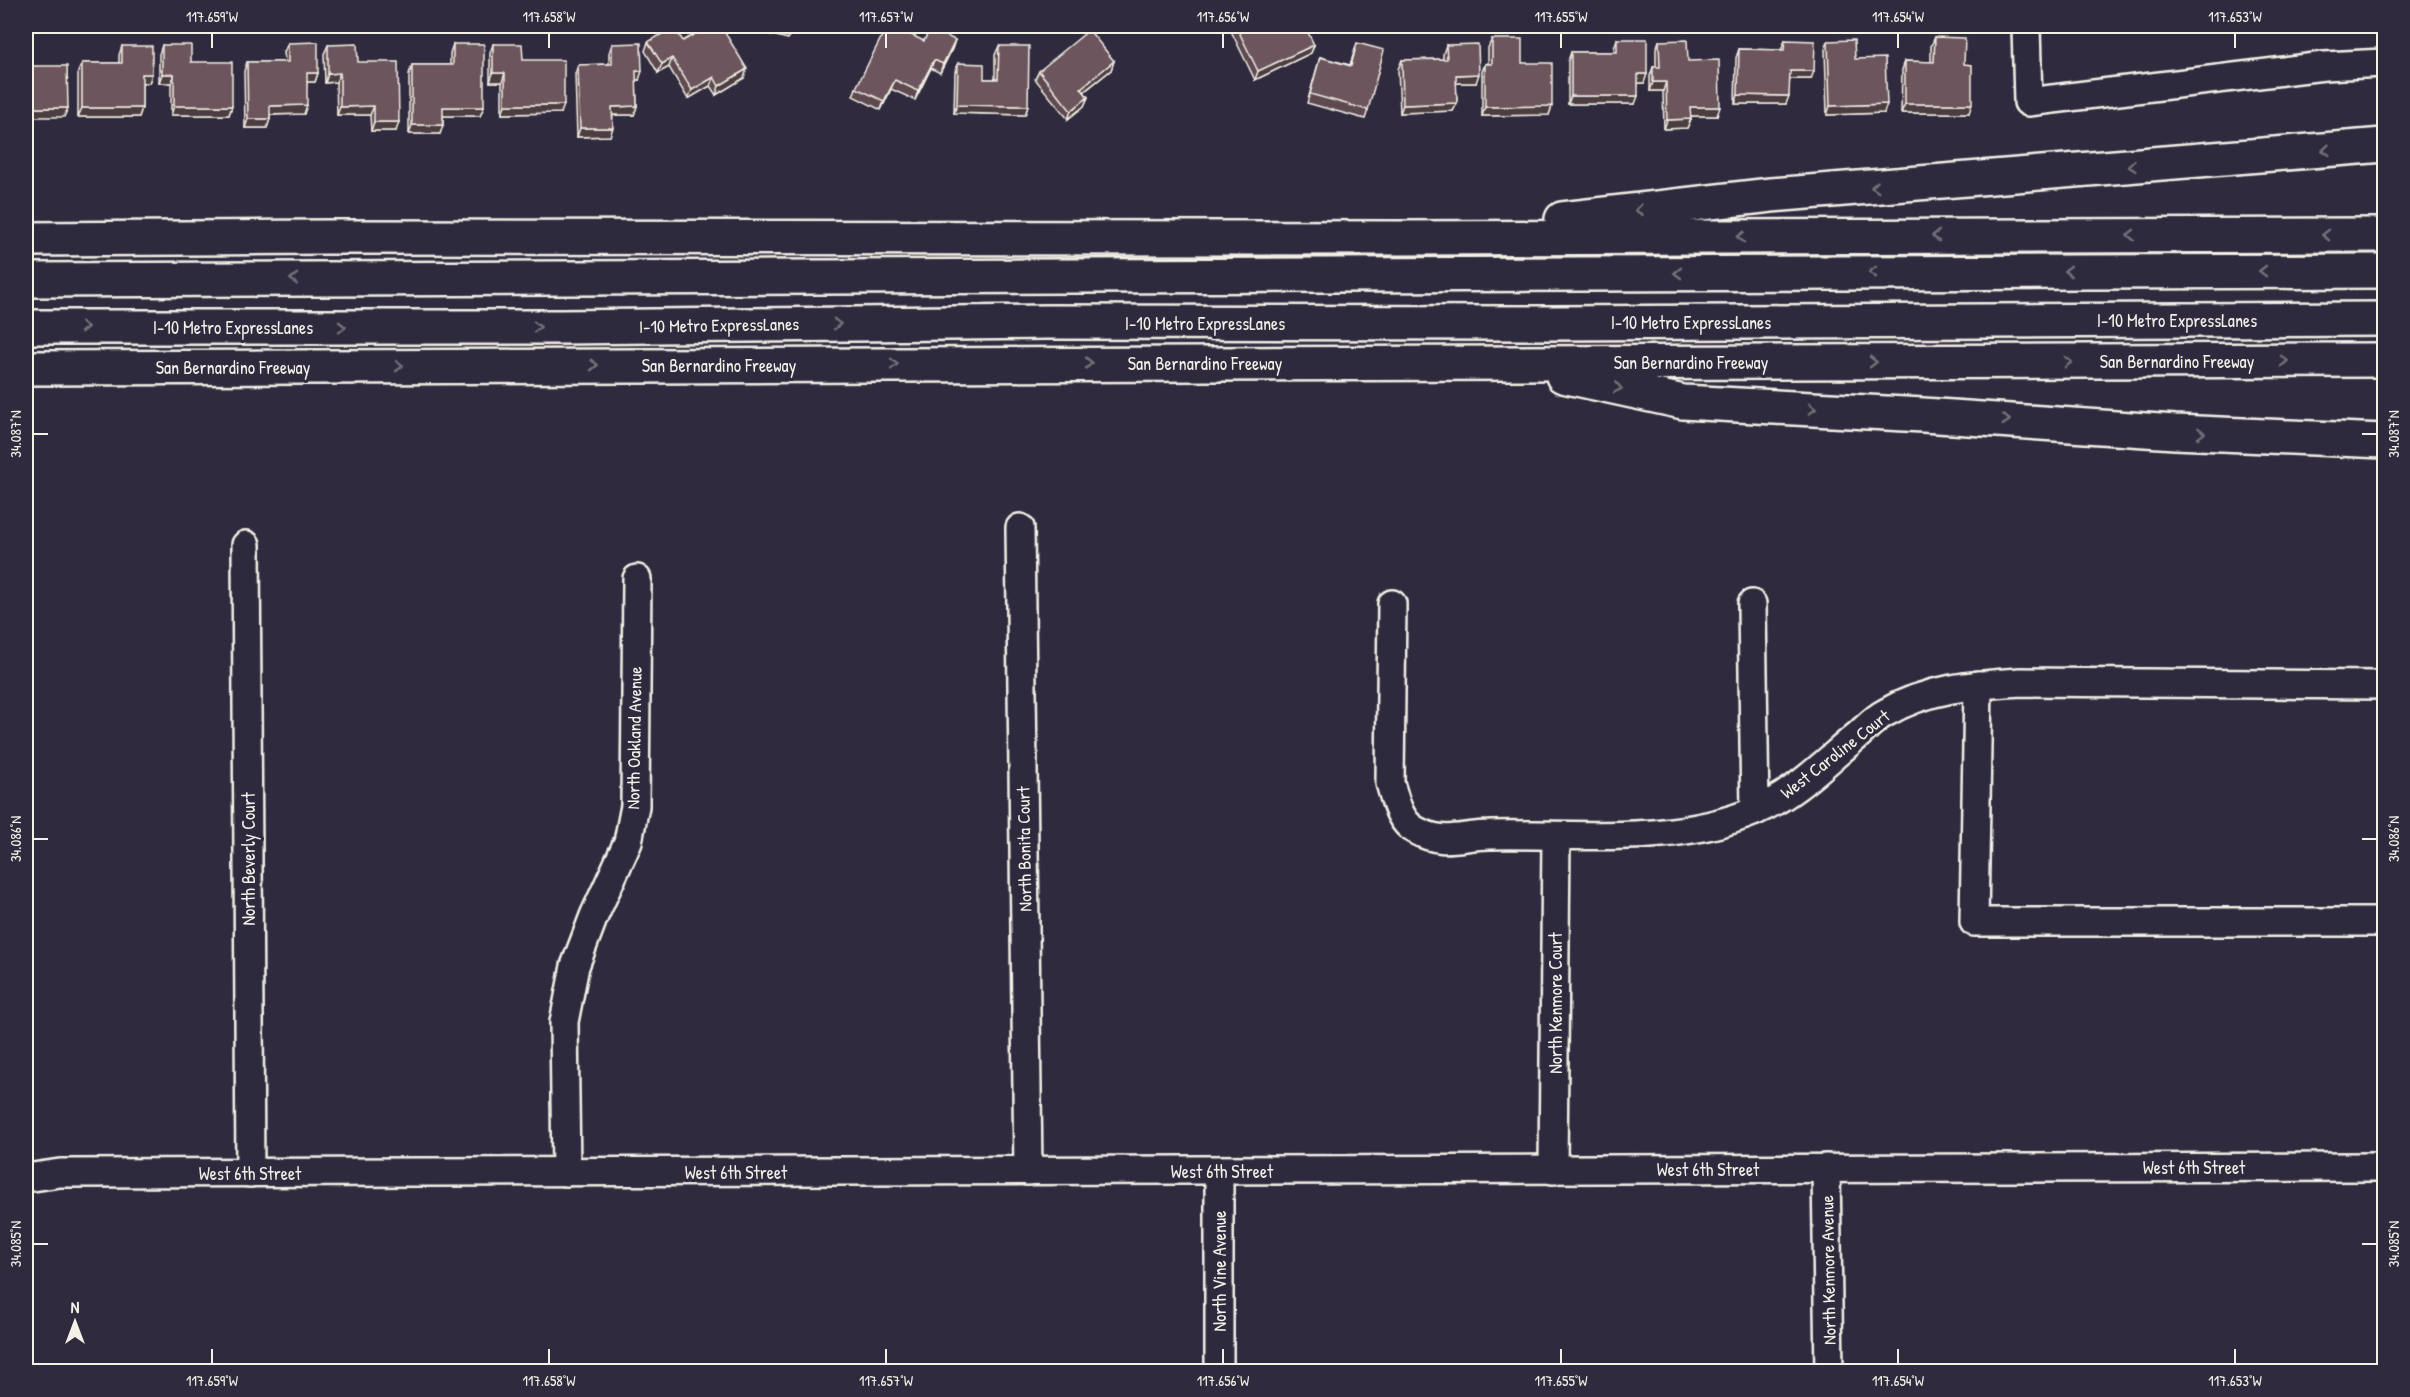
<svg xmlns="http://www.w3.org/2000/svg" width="2410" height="1397" viewBox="0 0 2410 1397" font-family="'Patrick Hand',sans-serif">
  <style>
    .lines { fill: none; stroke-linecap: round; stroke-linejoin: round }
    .minor-casing { stroke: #f4f1e8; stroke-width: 32 }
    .highway-casing { stroke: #f4f1e8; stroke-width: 38 }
    .minor { stroke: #2f2a3d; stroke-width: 27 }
    .highway { stroke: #2f2a3d; stroke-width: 33 }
    .wall { fill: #5d494f; stroke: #f4f1e8; stroke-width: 1.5 }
    .shaded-wall { fill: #4c3c40; stroke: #f4f1e8; stroke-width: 1.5 }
    .building { fill: #6c555c; stroke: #f4f1e8; stroke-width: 1.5 }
    .oneway { stroke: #747079 }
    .ticks { fill: none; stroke: #f4f1e8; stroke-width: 2 }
    .labels { text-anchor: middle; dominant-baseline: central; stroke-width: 6; stroke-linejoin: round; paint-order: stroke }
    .street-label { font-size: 18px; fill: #f4f1e8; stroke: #2f2a3d }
    .neatline { fill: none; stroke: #f4f1e8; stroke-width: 2 }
    .ticks-label { font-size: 15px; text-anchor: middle; fill: #f4f1e8 }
  </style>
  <rect width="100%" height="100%" fill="#2f2a3d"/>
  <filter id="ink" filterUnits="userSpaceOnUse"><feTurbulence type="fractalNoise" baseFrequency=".0167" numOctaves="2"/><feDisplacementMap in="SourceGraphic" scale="12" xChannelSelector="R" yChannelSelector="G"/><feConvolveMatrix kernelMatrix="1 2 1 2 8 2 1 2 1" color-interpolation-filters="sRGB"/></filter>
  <g filter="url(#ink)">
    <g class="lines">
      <!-- minor casing -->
      <g class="minor-casing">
        <g id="minor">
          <polyline points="2026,26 2028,102 2324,66 2384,63"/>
          <polyline points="1020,528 1028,1171"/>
          <polyline points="246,545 250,1173"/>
          <path d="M1392 604 1390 783C1395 799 1399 821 1415 830 1444 846 1460 835 1490 835 1578 833 1672 846 1755 811 1795 794 1824 763 1857 736 1866 728 1875 718 1885 713 1927 688 1973 685 2021 682L2384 685"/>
          <polyline points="1752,604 1755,811"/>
          <polyline points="1978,685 1974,922 2384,922"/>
          <polyline points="1826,1168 1829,1372"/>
          <polyline points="1553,1170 1556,836"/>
          <polyline points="1219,1171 1219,1372"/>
          <polyline points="566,1172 564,1022 575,966 594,916 628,842 635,806 637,579"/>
          <polyline points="26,1178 60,1173 2384,1167"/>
        </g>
      </g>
      <!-- highway casing -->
      <g class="highway-casing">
        <g id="highway">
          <polyline points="1562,219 1771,195 2384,145"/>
          <polyline points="26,239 329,237 1399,238 2384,235"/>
          <polyline points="26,280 2384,271"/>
          <polyline points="26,327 560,327 1047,322 1549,323 2384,319"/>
          <polyline points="26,368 2384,360"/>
          <polyline points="1563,376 1683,402 1923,415 2175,432 2384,441"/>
        </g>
      </g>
      <!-- minor -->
      <use href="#minor" class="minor"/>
      <!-- highway -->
      <use href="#highway" class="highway"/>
    </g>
    <!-- wall -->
    <g class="wall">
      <polygon points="738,26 792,26 788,39"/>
      <polygon points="1136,26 1150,26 1148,29"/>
      <polygon points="1235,26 1236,26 1314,45 1311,53 1255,80 1232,33"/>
      <polygon points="1935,37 1964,64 1969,113 1901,113 1902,70 1905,61 1931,62 1931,46"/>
      <polygon points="1492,39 1522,63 1552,106 1549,115 1482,116 1482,72 1485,64 1488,64 1488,48"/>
      <polygon points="1617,39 1644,83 1638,83 1635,104 1568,104 1568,61 1571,52 1614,52 1614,48"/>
      <polygon points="955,40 952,49 940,73 931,68 915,100 891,89 881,110 853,96 856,88 924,41"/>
      <polygon points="1785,40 1811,79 1790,79 1786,104 1735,104 1736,58 1739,49 1781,50"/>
      <polygon points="683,41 744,78 716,95 710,86 688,99 669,67 658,73 645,51 648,42"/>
      <polygon points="1659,41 1688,61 1717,116 1690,116 1691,119 1687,128 1664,129 1663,91 1650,91 1650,76 1653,67 1656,67 1656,49"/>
      <polygon points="1828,41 1855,59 1884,113 1827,115 1825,49"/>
      <polygon points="288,43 318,73 315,82 307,82 304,114 270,115 270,119 267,128 245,128 244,71 247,62 285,62 284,52"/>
      <polygon points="1357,43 1368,110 1365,119 1307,103 1320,57 1350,65"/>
      <polygon points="453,44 484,107 480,116 443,116 443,125 440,134 409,134 409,74 412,65 450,65 450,53"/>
      <polygon points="493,44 523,60 561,113 502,114 502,82 490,82 490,53"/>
      <polygon points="612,44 639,80 636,80 637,106 634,115 613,115 610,136 577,137 575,74 578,65 609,64 609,53"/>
      <polygon points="162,45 191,62 232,106 229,115 171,115 171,83 159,83 159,54"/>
      <polygon points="328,45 358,62 396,131 371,131 370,115 337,115 336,82 325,83 324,54"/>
      <polygon points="1446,45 1476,83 1456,83 1457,103 1453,111 1400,113 1398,69 1402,60 1443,59 1443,54"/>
      <polygon points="122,46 152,74 149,83 142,83 142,108 139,117 78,117 78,72 82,63 119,63 119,55"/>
      <polygon points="999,46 1028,106 1025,115 954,113 955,72 958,63 984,79 995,79 995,55"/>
      <polygon points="1114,61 1111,70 1084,92 1088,97 1084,106 1068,119 1035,79 1039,71"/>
    </g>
    <!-- shaded-wall -->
    <g class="shaded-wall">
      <polygon points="955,40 952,49 940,73 943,64"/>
      <polygon points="1314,45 1311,53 1255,80 1258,71"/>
      <polygon points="672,58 669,67 658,73 662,64"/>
      <polygon points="934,60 931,68 915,100 918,91"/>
      <polygon points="1114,61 1111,70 1077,97 1081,88"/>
      <polygon points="747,69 744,78 716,95 719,86"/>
      <polygon points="636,71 642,71 639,80 633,80"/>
      <polygon points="1790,71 1814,71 1811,79 1786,79"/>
      <polygon points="307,73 318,73 315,82 303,82"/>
      <polygon points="340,73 336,82 325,83 328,74"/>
      <polygon points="493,73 505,73 502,82 490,82"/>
      <polygon points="142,74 152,74 149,83 139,83"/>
      <polygon points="162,74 174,74 171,83 159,83"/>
      <polygon points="1479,74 1476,83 1452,83 1456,75"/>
      <polygon points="1638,74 1647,74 1644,83 1635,83"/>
      <polygon points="714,77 710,86 688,99 692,90"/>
      <polygon points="895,80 891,89 881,110 884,101"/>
      <polygon points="1653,82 1666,82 1663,91 1650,91"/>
      <polygon points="1738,95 1789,96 1786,104 1735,104"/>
      <polygon points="1571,96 1638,96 1635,104 1568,104"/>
      <polygon points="1088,97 1084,106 1068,119 1071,111"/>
      <polygon points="1457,103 1453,111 1400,113 1403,105"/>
      <polygon points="1887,104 1884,113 1827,115 1830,106"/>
      <polygon points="1905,104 1972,104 1969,113 1901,113"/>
      <polygon points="307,105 304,114 266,115 270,106"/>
      <polygon points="505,105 564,105 561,113 502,114"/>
      <polygon points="957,105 1028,106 1025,115 954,113"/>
      <polygon points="174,106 232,106 229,115 171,115"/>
      <polygon points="374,106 370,115 337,115 340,107"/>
      <polygon points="637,106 634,115 609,115 612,107"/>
      <polygon points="1552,106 1549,115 1482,116 1485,107"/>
      <polygon points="443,107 484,107 480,116 440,116"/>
      <polygon points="1690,107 1720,107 1717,116 1687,116"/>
      <polygon points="26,108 68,108 64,117 26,117"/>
      <polygon points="82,108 142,108 139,117 78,117"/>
      <polygon points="248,119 270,119 267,128 245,128"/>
      <polygon points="1691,119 1687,128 1664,129 1667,120"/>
      <polygon points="374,122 399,122 396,131 371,131"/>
      <polygon points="412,125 443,125 440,134 409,134"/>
      <polygon points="580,128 613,128 610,136 577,137"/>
    </g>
    <!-- building -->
    <g class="building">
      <polygon points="709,26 721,26 747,69 719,86 714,77 692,90 672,58 662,64 648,42 674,27 683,41"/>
      <polygon points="773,26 792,26 791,30"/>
      <polygon points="887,26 892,26 924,41 930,28 955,40 943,64 934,60 918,91 895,80 884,101 856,88"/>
      <polygon points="1236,26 1305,26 1314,45 1258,71"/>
      <polygon points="1089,30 1114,61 1081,88 1088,97 1071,111 1039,71"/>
      <polygon points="1935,37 1965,38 1964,64 1972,65 1972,104 1905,104 1905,61 1934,62"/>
      <polygon points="1492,39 1522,39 1522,63 1552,63 1552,106 1485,107 1485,64 1492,64"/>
      <polygon points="1617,39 1647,39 1647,74 1638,74 1638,96 1571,96 1571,52 1617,52"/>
      <polygon points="1687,40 1688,61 1719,60 1720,107 1690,107 1691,119 1667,120 1666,82 1653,82 1653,67 1660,67 1659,41"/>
      <polygon points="1785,40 1815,41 1814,71 1790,71 1789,96 1738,95 1739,49 1784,50"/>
      <polygon points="1854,40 1855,59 1885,58 1887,104 1830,106 1828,41"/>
      <polygon points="318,42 318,73 307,73 307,105 270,106 270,119 248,119 247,62 288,62 288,43"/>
      <polygon points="641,43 642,71 636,71 637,106 612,107 613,128 580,128 578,65 612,64 612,44"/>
      <polygon points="1357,43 1384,50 1368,110 1310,94 1320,57 1351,66"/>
      <polygon points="357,44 358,62 398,62 399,122 374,122 374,106 340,107 340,73 328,74 328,45"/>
      <polygon points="453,44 484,44 484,107 443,107 443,125 412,125 412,65 453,65"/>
      <polygon points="493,44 522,44 523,60 564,60 564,105 505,105 505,73 493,73"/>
      <polygon points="1478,44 1479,74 1456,75 1457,103 1403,105 1402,60 1447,59 1446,45"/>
      <polygon points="26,45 26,66 67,66 68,108 26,108"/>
      <polygon points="162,45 191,45 191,62 232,62 232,106 174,106 174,74 162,74"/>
      <polygon points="122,46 152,46 152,74 142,74 142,108 82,108 82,63 122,63"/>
      <polygon points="999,46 1029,46 1028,106 957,105 958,63 984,64 984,79 998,79"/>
    </g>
    <!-- one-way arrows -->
    <defs><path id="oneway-chevron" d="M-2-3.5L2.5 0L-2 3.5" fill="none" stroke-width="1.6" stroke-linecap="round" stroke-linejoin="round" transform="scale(1.5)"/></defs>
    <g class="oneway">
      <use href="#oneway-chevron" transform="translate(2326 150) rotate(175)"/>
      <use href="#oneway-chevron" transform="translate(2132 166) rotate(175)"/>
      <use href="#oneway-chevron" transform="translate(1875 187) rotate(176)"/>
      <use href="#oneway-chevron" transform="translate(1639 210) rotate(173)"/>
      <use href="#oneway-chevron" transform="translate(2131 235) rotate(180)"/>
      <use href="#oneway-chevron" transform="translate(2326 235) rotate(180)"/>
      <use href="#oneway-chevron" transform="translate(1936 236) rotate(180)"/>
      <use href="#oneway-chevron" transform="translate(1741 237) rotate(180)"/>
      <use href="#oneway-chevron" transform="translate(2068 271) rotate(180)"/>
      <use href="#oneway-chevron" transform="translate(2263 271) rotate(180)"/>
      <use href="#oneway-chevron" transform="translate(1873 272) rotate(180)"/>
      <use href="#oneway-chevron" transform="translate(1678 273) rotate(180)"/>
      <use href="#oneway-chevron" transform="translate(294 279) rotate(180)"/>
      <use href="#oneway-chevron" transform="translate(837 324) rotate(-1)"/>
      <use href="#oneway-chevron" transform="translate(84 327)"/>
      <use href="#oneway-chevron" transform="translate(342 327)"/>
      <use href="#oneway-chevron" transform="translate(537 327)"/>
      <use href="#oneway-chevron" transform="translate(2284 361) rotate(-1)"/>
      <use href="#oneway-chevron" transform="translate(1873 362)"/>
      <use href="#oneway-chevron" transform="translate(2068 362)"/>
      <use href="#oneway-chevron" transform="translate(1089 363)"/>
      <use href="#oneway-chevron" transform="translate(894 364)"/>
      <use href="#oneway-chevron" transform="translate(594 365)"/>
      <use href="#oneway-chevron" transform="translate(399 366)"/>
      <use href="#oneway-chevron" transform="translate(1618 388) rotate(12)"/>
      <use href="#oneway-chevron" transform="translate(1812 409) rotate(3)"/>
      <use href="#oneway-chevron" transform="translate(2006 420) rotate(4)"/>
      <use href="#oneway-chevron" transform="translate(2201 433) rotate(2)"/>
    </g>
  </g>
  <!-- ticks -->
  <path class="ticks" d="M212 33V48M549 33V48M886 33V48M1223 33V48M1561 33V48M1898 33V48M2235 33V48M33 434H48M2362 434H2377M33 839H48M2362 839H2377M33 1244H48M2362 1244H2377M212 1349V1364M549 1349V1364M886 1349V1364M1223 1349V1364M1561 1349V1364M1898 1349V1364M2235 1349V1364"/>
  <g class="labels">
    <!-- street labels -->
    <g class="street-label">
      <text x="2177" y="320">I-10 Metro ExpressLanes</text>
      <text x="1691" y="322">I-10 Metro ExpressLanes</text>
      <text x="1205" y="323">I-10 Metro ExpressLanes</text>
      <text transform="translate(719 325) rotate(-1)">I-10 Metro ExpressLanes</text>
      <text x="233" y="327">I-10 Metro ExpressLanes</text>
      <text x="2177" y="361">San Bernardino Freeway</text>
      <text x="1691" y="362">San Bernardino Freeway</text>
      <text x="1205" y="363">San Bernardino Freeway</text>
      <text x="719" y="365">San Bernardino Freeway</text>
      <text x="233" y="367">San Bernardino Freeway</text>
      <text transform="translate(634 738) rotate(-89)">North Oakland Avenue</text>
      <text transform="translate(1835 754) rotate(-38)">West Caroline Court</text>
      <text transform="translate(1024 849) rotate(-91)">North Bonita Court</text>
      <text transform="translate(248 859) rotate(-90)">North Beverly Court</text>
      <text transform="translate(1555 1003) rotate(-90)">North Kenmore Court</text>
      <text x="2194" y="1167">West 6th Street</text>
      <text x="1708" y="1169">West 6th Street</text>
      <text x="1222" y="1171">West 6th Street</text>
      <text x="736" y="1172">West 6th Street</text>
      <text x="250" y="1173">West 6th Street</text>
      <text transform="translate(1828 1270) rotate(-91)">North Kenmore Avenue</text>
      <text transform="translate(1219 1271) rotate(-90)">North Vine Avenue</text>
    </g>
  </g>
  <!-- margin -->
  <rect width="2410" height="1397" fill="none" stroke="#2f2a3d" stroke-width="66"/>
  <!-- north arrow -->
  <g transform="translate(75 1322)" stroke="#2f2a3d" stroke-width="4.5" paint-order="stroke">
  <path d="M0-4.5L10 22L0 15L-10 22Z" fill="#f4f1e8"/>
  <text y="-9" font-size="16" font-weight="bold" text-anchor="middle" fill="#f4f1e8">N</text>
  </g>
  <rect x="33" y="33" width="2344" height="1331" class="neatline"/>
  <g class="ticks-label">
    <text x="212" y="22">117.659°W</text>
    <text x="549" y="22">117.658°W</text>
    <text x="886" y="22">117.657°W</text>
    <text x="1223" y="22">117.656°W</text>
    <text x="1561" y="22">117.655°W</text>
    <text x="1898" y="22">117.654°W</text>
    <text x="2235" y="22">117.653°W</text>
    <text transform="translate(16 434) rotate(-90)" y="5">34.087°N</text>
    <text transform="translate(2394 434) rotate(-90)" y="5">34.087°N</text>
    <text transform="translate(16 839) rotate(-90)" y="5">34.086°N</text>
    <text transform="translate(2394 839) rotate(-90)" y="5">34.086°N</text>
    <text transform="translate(16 1244) rotate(-90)" y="5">34.085°N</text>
    <text transform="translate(2394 1244) rotate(-90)" y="5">34.085°N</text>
    <text x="212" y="1386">117.659°W</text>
    <text x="549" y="1386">117.658°W</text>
    <text x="886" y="1386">117.657°W</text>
    <text x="1223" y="1386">117.656°W</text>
    <text x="1561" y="1386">117.655°W</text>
    <text x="1898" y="1386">117.654°W</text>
    <text x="2235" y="1386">117.653°W</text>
  </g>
</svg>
